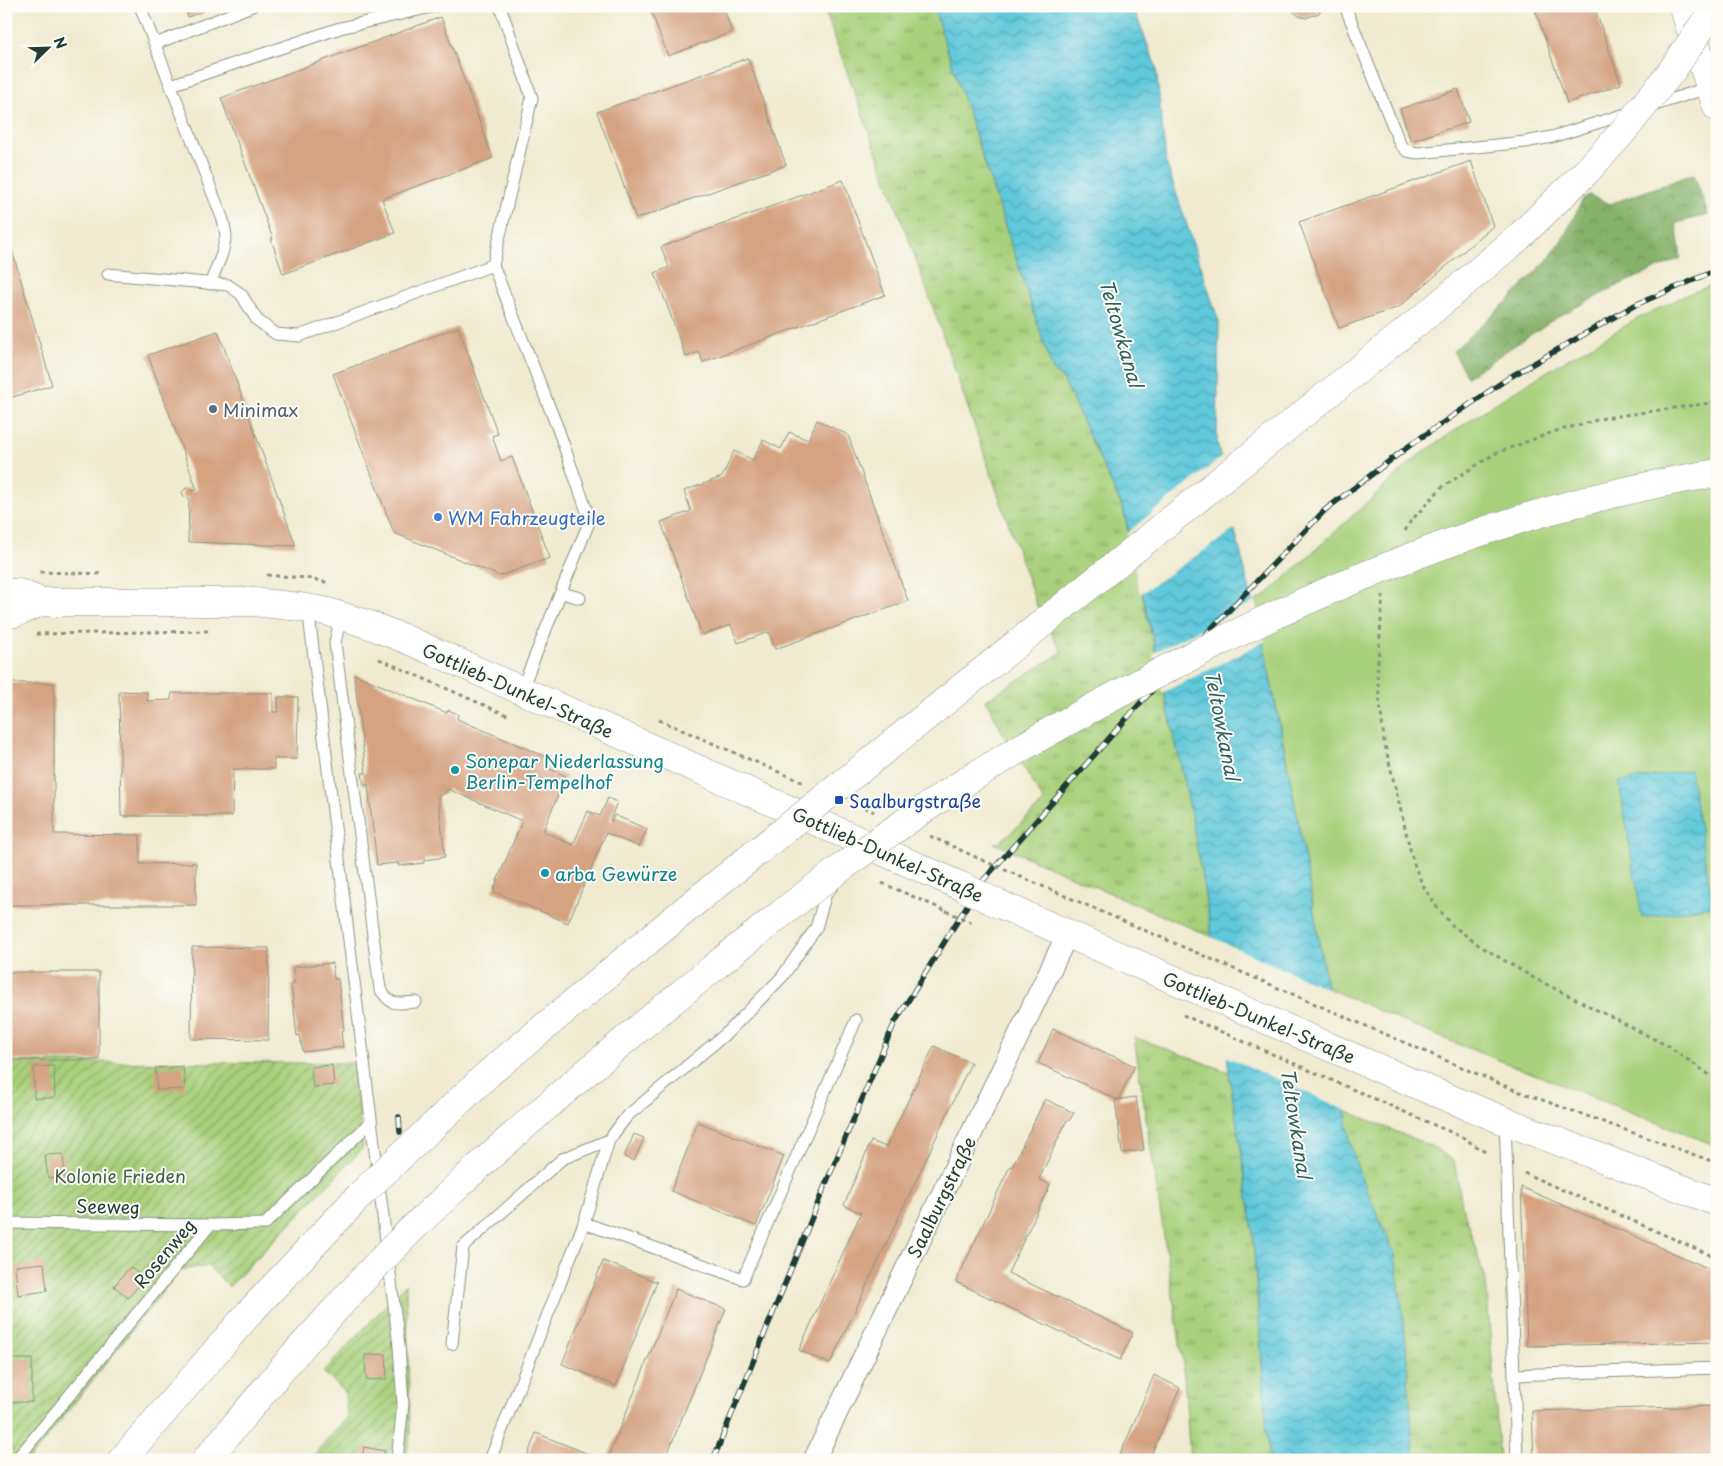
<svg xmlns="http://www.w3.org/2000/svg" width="1723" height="1466" viewBox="0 0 1723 1466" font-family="'Playpen Sans',sans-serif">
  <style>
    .grass { fill: url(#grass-tufts); stroke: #648658 }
    .forest { fill: url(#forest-crowns); stroke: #527850 }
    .park { fill: #a9d07b; stroke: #648658 }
    .garden { fill: url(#garden-furrows); stroke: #648658 }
    .water { fill: url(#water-waves); stroke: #3f8288 }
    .pier { fill: #f0ead0 }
    .building { fill: #d6a381 }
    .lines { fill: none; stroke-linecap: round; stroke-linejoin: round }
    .lane-casing { stroke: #889482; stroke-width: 13 }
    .street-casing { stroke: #889482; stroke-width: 23 }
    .secondary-casing { stroke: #889482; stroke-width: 29 }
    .highway-casing { stroke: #889482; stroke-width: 29 }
    .path { stroke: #889482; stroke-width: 3; stroke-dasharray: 4 4; stroke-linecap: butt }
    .lane { stroke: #fff; stroke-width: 11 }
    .street { stroke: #fff; stroke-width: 21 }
    .secondary { stroke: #fff; stroke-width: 28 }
    .highway { stroke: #fff; stroke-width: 28 }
    .rail-casing { stroke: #1f3d34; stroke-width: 5.5 }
    .rail { stroke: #fdfcf7; stroke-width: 4; stroke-dasharray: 11; stroke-linecap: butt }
    .secondary-bridge-casing { stroke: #889482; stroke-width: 29; stroke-linecap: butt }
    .highway-bridge-casing { stroke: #889482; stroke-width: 29; stroke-linecap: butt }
    .path-bridge { stroke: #889482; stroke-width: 3; stroke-dasharray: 4 4; stroke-linecap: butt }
    .secondary-bridge { stroke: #fff; stroke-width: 28 }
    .highway-bridge { stroke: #fff; stroke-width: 28 }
    .service-dot { fill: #5c6f8a; stroke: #fdfcf7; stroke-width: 2 }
    .shop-dot { fill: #3f7fe0; stroke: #fdfcf7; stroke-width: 2 }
    .culture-dot { fill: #0f9aa8; stroke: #fdfcf7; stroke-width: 2 }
    .transit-dot { fill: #1a4fb4; stroke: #fdfcf7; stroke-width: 2 }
    .labels { text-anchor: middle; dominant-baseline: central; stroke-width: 4; stroke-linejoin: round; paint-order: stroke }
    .service-label { font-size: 18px; fill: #4e5e75; stroke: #fdfcf7; text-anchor: start }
    .shop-label { font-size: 18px; fill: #366cbe; stroke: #fdfcf7; text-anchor: start }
    .street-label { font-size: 18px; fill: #1f3d34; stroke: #fdfcf7 }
    .culture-label { font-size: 18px; fill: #0d838f; stroke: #fdfcf7; text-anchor: start }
    .transit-label { font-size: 18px; fill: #164399; stroke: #fdfcf7; text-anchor: start }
    .park-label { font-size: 18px; fill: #426246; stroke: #fdfcf7 }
    .water-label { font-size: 19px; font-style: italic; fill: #2f605e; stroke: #fdfcf7 }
  </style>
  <defs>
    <pattern id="grass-tufts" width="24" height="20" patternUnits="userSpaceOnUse" patternTransform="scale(1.25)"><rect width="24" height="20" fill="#a9d07b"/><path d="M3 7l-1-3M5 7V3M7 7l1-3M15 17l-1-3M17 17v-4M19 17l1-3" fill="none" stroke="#89aa66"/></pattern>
    <pattern id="forest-crowns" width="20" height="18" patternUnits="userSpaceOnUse" patternTransform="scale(1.25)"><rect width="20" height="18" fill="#86b26b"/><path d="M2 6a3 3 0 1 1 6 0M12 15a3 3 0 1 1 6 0" fill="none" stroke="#6d9259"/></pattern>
    <pattern id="garden-furrows" width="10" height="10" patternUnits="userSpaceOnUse" patternTransform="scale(1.25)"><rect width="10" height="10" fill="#a9d07b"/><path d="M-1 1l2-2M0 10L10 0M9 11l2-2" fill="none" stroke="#89aa66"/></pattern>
    <pattern id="water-waves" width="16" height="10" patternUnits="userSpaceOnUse" patternTransform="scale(1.25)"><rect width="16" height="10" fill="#5fc8db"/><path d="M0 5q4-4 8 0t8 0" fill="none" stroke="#4ea4b2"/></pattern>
  </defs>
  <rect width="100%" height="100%" fill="#fdfcf7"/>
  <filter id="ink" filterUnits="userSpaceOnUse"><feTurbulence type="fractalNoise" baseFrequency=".02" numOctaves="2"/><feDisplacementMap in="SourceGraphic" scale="10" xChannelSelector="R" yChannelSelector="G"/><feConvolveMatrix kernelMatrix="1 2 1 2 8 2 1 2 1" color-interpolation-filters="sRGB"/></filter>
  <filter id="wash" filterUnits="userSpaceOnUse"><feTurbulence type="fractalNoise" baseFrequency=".0096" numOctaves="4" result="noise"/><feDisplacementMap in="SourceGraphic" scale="20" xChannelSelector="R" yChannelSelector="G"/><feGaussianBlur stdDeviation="1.12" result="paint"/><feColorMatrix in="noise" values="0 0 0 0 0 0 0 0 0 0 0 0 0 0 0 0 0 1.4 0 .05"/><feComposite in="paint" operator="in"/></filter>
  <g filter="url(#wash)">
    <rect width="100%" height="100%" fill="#f0ead0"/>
    <!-- grass -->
    <g class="grass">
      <polygon points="823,6 933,6 1053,371 1063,379 1123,509 1190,807 1212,937 994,843 999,843 1044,802 1026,771 1013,753 986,700 1062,652 1037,606 927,290"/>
      <polygon points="1134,1037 1229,1072 1252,1224 1269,1460 1190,1460 1183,1363"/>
      <polygon points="1345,1110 1435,1148 1454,1161 1462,1205 1486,1282 1500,1460 1414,1460 1405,1332 1395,1255 1358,1170 1350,1142"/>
    </g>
    <!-- forest -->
    <polygon class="forest" points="1694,174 1708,215 1676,223 1681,258 1619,285 1557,317 1467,377 1453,351 1511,298 1550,257 1565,235 1583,199 1589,195 1610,204"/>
    <!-- park -->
    <path class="park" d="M1717 283V1146L1430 1033 1327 988C1305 860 1284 730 1253 603L1266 595 1418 456 1488 408 1564 361 1637 319 1688 294Z"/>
    <!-- garden -->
    <g class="garden">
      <polygon points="6,1062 353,1063 363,1148 229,1287 208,1266 180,1270 29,1460 6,1460"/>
      <polygon points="406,1284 410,1434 406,1460 309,1460 347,1417 345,1392 323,1372"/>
    </g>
    <!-- water -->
    <g class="water">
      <polygon points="933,6 1133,6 1156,67 1166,162 1219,322 1217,441 1235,531 1264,647 1299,825 1327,988 1350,1142 1358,1170 1395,1255 1405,1332 1414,1460 1269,1460 1252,1224 1229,1072 1212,937 1190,807 1129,532 1123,509 1063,379 1053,371"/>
      <polygon points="1690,770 1713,906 1642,918 1619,782"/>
    </g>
    <!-- pier -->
    <g class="pier">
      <polygon points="1223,456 1237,528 1140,594 1127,533"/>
      <polygon points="1255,601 1265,641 1162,693 1153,653"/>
      <polygon points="1209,936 1330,990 1348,1111 1225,1056"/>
    </g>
    <g id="blocks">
      <!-- building -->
      <g class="building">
        <polygon points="184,6 216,6 188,17"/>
        <polygon points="649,6 723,6 732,32 668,56"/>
        <polygon points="1290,6 1323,6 1319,13 1306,18 1299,16 1294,12"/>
        <polygon points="1534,6 1594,6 1621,84 1567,103"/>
        <polygon points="441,17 493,158 382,199 395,233 283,274 271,239 273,239 221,98"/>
        <polygon points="748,58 786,165 636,219 597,112"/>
        <polygon points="1458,89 1469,122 1411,141 1400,109"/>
        <polygon points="1471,161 1493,226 1399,307 1339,328 1299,222"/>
        <polygon points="843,180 885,295 703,362 699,352 686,357 655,273 669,267 661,247"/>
        <polygon points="6,230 52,385 6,399"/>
        <polygon points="458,327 498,434 492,436 501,461 512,457 550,558 500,576 394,533 333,374"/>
        <polygon points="218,331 296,546 188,542 189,498 184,497 182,492 186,488 189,488 192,491 197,490 148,355"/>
        <polygon points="817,420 848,435 908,601 775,649 769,632 738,643 731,625 702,635 661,522 691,511 684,491 722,477 734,451 753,460 763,440 781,449 789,432 808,440"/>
        <polygon points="354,674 447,713 448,710 458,714 457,719 549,758 545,767 566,776 543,831 573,845 588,811 600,816 608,798 617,802 610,820 612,821 614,815 647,829 639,847 606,833 568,923 493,891 522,821 448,789 444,794 438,796 445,857 424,860 424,863 399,866 398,863 377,865 368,785 364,785 362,773 366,773"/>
        <polygon points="6,683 54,683 54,834 140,835 140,864 196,863 196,905 6,905"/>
        <polygon points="119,691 147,692 147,701 171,700 172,693 273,693 273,712 278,712 278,697 298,697 297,759 274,759 274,769 233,769 232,816 121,816"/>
        <polygon points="192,947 269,948 268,1040 191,1039"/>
        <polygon points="332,963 334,979 338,979 344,1030 341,1031 343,1047 303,1052 300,1035 297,1036 291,985 294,984 293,967"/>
        <rect x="6" y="972" width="93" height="88"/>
        <polygon points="1053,1029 1135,1066 1118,1100 1038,1063"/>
        <polygon points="934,1046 971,1063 830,1364 799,1350 861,1213 844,1205 871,1141 886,1147"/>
        <polygon points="332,1065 334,1085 313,1087 311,1067"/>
        <polygon points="54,1066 55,1098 34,1098 34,1067"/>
        <polygon points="183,1066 185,1089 157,1090 155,1068"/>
        <polygon points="6,1074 9,1075 9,1094 6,1094"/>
        <polygon points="1136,1097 1144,1150 1122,1153 1115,1100"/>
        <polygon points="1045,1099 1074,1113 1069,1121 1067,1120 1039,1179 1050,1185 1008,1273 1133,1333 1120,1360 956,1282 1010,1166 1012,1167"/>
        <polygon points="698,1122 784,1156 756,1226 671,1191"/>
        <polygon points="634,1134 644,1138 634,1161 624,1157"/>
        <polygon points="63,1154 65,1177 48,1178 45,1155"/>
        <polygon points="1521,1187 1717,1272 1717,1342 1527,1346"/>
        <polygon points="603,1261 657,1282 616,1386 562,1364"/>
        <polygon points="44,1263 47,1291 18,1295 15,1266"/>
        <polygon points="130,1267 145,1279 128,1298 114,1286"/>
        <polygon points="676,1289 726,1309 665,1460 607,1460"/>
        <polygon points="386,1354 387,1379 366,1380 365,1355"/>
        <rect x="6" y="1359" width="26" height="43"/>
        <polygon points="1154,1375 1180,1388 1150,1458 1153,1460 1118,1460"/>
        <polygon points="1717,1406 1717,1460 1534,1460 1532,1411"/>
        <polygon points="536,1433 591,1455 590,1460 526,1460"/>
        <polygon points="364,1447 385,1451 383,1460 362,1460"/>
      </g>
    </g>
  </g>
  <g filter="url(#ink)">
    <use href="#blocks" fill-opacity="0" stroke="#889482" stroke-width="1"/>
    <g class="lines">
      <!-- lane casing -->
      <g class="lane-casing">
        <g id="lane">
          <polyline points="140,6 223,220 226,235 222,254 210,284"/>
          <polyline points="500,6 532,98 493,265 558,429 590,520 521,691"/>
          <polyline points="1345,6 1400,144 1407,151 1418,153 1525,142 1552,137 1632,112"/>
          <polyline points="155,44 252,6"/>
          <polyline points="171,85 340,28 436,6"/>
          <polyline points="1652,106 1710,87"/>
          <polyline points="108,274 228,285 241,294 257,320 276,334 299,336 493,265"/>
          <polyline points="562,593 580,598"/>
          <polyline points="308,608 399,1346 403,1404 397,1460"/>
          <path d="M341 615 335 643 380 989C392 1007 395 1003 416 1002"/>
          <polyline points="1505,1121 1514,1375"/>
          <polyline points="6,1223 210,1225"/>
          <polyline points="584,1223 743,1279 856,1020"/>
          <polyline points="452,1344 463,1247 562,1159 609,1140"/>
          <polyline points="16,1460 210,1225 265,1224 371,1122"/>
          <polyline points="490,1460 584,1223 609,1140 627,1116 728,1032 782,977 816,928 826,893 833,886"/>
          <polyline points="1517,1460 1514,1375 1717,1368"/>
        </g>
      </g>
      <!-- street casing -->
      <g class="street-casing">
        <polyline id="street" points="814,1460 1068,933"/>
      </g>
      <!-- secondary casing -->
      <g class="secondary-casing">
        <g id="secondary">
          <polyline points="1683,6 1717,107"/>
          <polyline points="6,593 19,593 41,602"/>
          <polyline points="6,614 16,613 41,602 254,602 300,607 325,611 367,624 408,640 963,887"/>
          <polyline points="999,904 1429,1090 1505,1121 1717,1202"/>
        </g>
      </g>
      <!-- highway casing -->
      <g class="highway-casing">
        <g id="highway">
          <polyline points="122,1460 249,1313"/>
          <polyline points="206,1460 294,1355"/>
        </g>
      </g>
      <!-- path -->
      <g class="path">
        <polyline points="1405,531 1410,522 1442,487 1496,453 1553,432 1604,418 1717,402"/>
        <polyline points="40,572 104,574"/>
        <polyline points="267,575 305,578 330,583"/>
        <polyline points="1383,595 1377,675 1384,741 1413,861 1422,884 1436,906 1452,925 1480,946 1534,978 1668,1046 1717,1080"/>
        <polyline points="36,634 210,631"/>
        <polyline points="379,659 509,716"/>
        <polyline points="659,720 802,782"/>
        <polyline points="857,804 874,812"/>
        <polyline points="930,836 982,860"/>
        <polyline points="1019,876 1512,1089 1717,1163"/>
        <polyline points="882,883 946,911"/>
        <polyline points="1183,1015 1464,1138 1488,1154"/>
        <polyline points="1524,1173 1717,1258"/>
      </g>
      <!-- lane -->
      <use href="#lane" class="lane"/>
      <!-- street -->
      <use href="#street" class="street"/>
      <!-- secondary -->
      <use href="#secondary" class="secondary"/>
      <!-- highway -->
      <use href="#highway" class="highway"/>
      <!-- rail casing -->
      <g class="rail-casing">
        <g id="rail">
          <polyline points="399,1117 400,1132"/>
          <polyline points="713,1460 824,1188 895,1022 981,883 1143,700 1325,510 1413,443 1510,377 1635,305 1717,270"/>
        </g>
      </g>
      <!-- rail -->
      <use href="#rail" class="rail"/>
      <!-- secondary-bridge casing -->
      <g class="secondary-bridge-casing">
        <polyline id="secondary-bridge" points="963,887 999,904"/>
      </g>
      <!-- highway-bridge casing -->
      <g class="highway-bridge-casing">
        <g id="highway-bridge">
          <polyline points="249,1313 362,1193 489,1073 691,905 1312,407 1435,308 1519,237 1587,171 1620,135 1671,72 1716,6"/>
          <path d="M294 1355C329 1317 363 1278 399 1242 421 1219 445 1199 467 1177 545 1106 626 1038 708 972 786 909 864 848 948 793 1024 743 1105 700 1186 659 1354 572 1530 503 1717 473"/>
        </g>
      </g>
      <!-- path-bridge -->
      <g class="path-bridge">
        <polyline points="982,860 1019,876"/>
        <polyline points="946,911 973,923"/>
      </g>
      <!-- secondary-bridge -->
      <use href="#secondary-bridge" class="secondary-bridge"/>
      <!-- highway-bridge -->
      <use href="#highway-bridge" class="highway-bridge"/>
    </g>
  </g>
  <!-- markers -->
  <circle class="service-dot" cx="213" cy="409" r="5"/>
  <circle class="shop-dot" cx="438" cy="517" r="5"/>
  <g class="culture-dot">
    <circle cx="455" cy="770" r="5"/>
    <circle cx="545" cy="873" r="5"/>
  </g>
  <rect class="transit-dot" x="834" y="795" width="10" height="10" rx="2.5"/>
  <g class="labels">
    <!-- service labels -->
    <g class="service-label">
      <text x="223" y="409">Minimax</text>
    </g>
    <!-- shop labels -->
    <g class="shop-label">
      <text x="448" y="517">WM Fahrzeugteile</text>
    </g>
    <!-- street labels -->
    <g class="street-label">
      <text transform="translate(518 690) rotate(24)">Gottlieb-Dunkel-Straße</text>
      <text transform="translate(888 854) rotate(24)">Gottlieb-Dunkel-Straße</text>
      <text transform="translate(1259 1017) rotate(23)">Gottlieb-Dunkel-Straße</text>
      <text transform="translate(941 1197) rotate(-64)">Saalburgstraße</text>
      <text transform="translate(108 1206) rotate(1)">Seeweg</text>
      <text transform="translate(164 1253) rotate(-50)">Rosenweg</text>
    </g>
    <!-- culture labels -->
    <g class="culture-label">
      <text x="465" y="760">Sonepar Niederlassung<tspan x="465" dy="21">Berlin-Tempelhof</tspan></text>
      <text x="555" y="873">arba Gewürze</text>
    </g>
    <!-- transit labels -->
    <g class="transit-label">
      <text x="849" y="800">Saalburgstraße</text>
    </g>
    <!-- park labels -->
    <g class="park-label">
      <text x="120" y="1175">Kolonie Frieden</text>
    </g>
    <!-- water labels -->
    <g class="water-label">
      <text transform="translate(1122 333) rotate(74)">Teltowkanal</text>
      <text transform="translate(1223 725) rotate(79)">Teltowkanal</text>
      <text transform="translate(1297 1123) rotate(81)">Teltowkanal</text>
    </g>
  </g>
  <!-- margin -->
  <rect width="1723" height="1466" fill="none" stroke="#fdfcf7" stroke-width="25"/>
  <!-- north arrow -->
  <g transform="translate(48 48) rotate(67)" stroke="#fdfcf7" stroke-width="4" paint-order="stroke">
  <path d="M0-4L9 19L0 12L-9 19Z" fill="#1f3d34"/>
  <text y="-8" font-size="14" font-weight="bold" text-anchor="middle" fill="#1f3d34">N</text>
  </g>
</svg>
